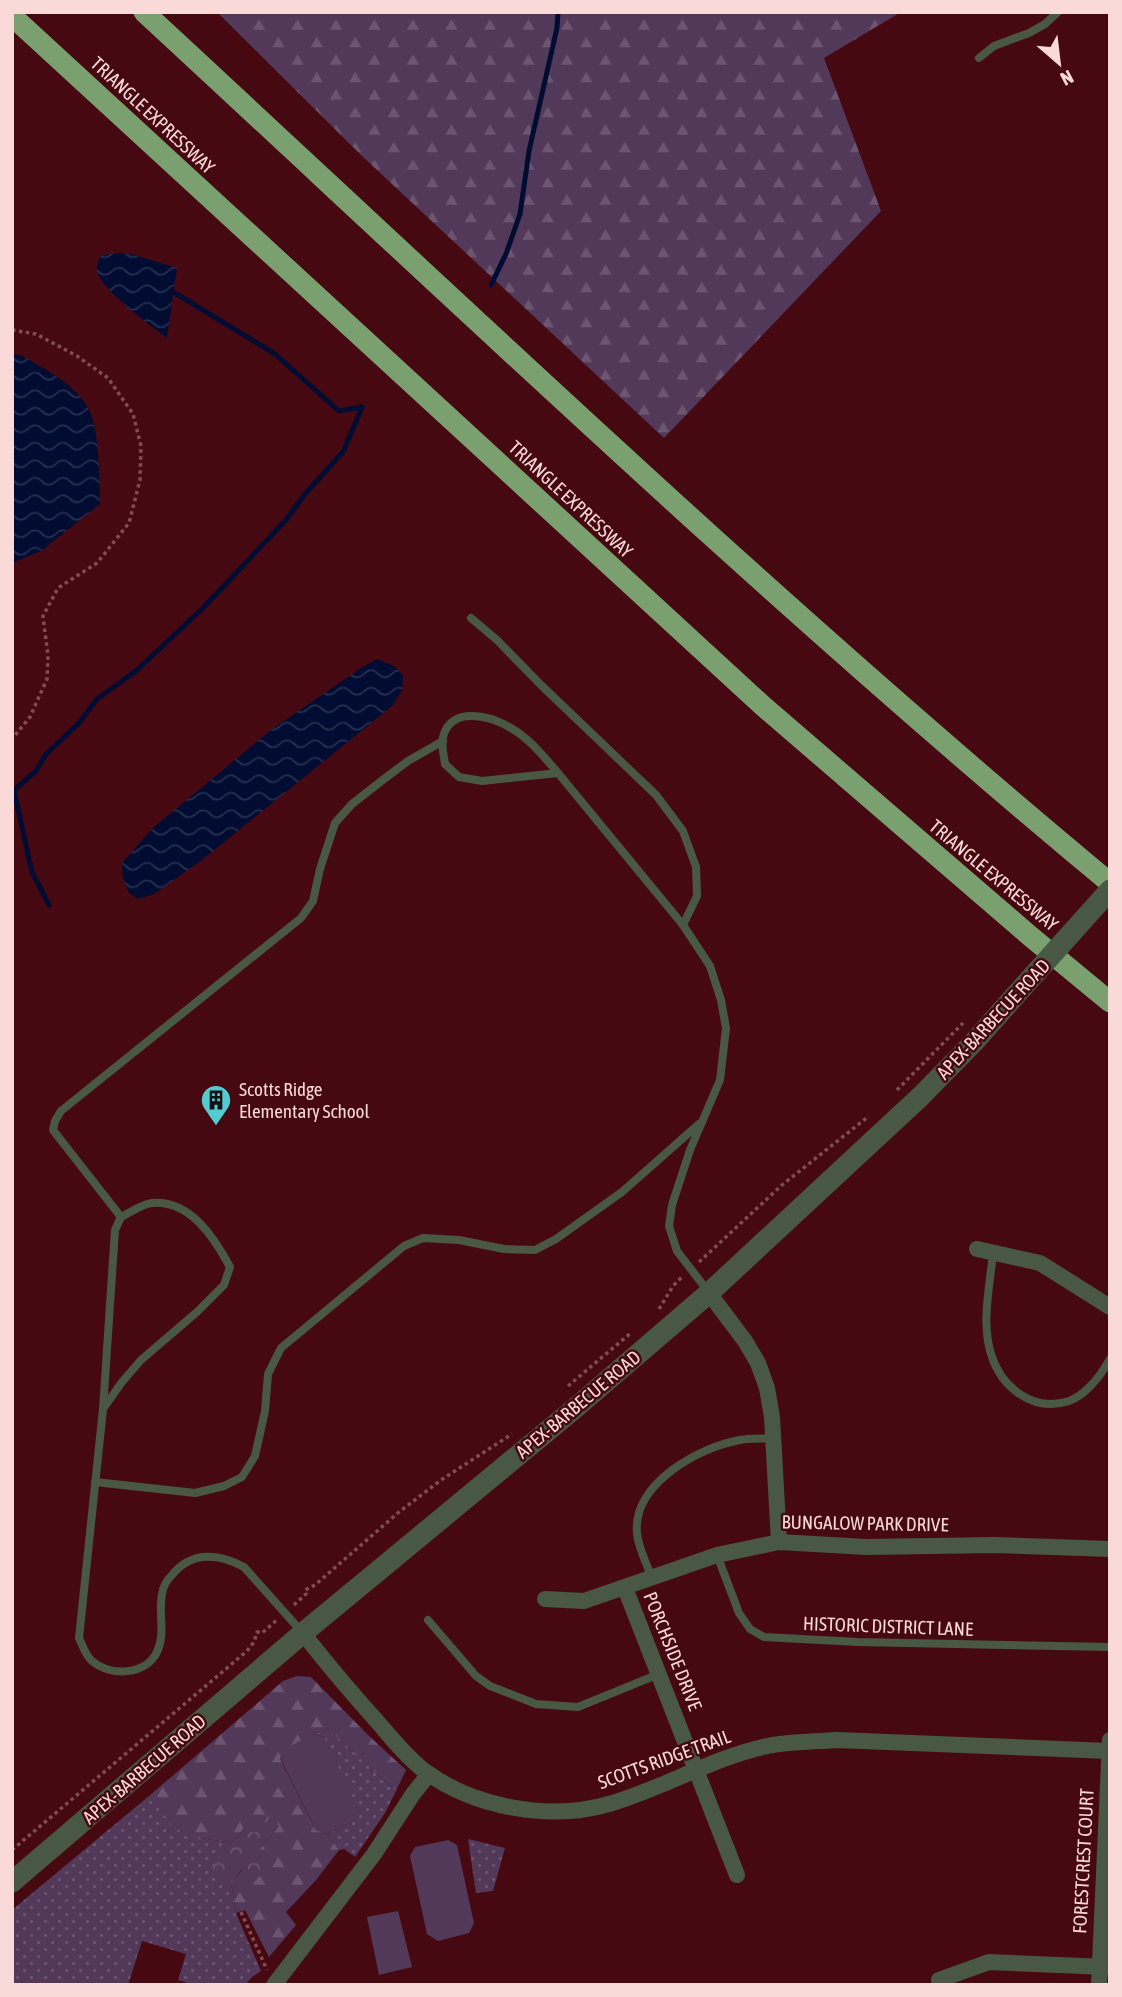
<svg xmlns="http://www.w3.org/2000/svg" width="1122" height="1997" viewBox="0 0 1122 1997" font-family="'Asap Condensed',sans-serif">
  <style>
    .grass { fill: url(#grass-dots) }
    .forest { fill: url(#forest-firs) }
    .park { fill: url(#park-crowns) }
    .pitch { fill: #523959 }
    .water { fill: url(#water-waves) }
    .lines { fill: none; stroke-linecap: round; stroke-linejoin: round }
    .stream { stroke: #000c32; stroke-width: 5 }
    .path { stroke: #814d53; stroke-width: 3.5; stroke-dasharray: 3.5 3.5; stroke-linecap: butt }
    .service { stroke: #495845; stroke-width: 8 }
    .minor { stroke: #495845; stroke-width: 16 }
    .tertiary { stroke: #495845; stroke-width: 21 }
    .motorway { stroke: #7ba070; stroke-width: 21 }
    .tertiary-bridge { stroke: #495845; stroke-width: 21 }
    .labels { text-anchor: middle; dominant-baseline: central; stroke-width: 5; stroke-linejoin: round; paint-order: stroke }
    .street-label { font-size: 19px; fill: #fad9d9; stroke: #460912 }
    .poi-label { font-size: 19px; fill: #fad9d9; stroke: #460912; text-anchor: start }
  </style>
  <defs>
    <pattern id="grass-dots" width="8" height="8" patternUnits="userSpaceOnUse" patternTransform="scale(1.75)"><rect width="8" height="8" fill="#523959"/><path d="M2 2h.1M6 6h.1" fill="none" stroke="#6c5570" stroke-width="1.8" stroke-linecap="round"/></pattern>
    <pattern id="forest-firs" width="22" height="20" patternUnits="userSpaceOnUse" patternTransform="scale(1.75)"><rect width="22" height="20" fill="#523959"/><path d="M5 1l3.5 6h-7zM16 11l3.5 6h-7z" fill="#6c5570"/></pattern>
    <pattern id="park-crowns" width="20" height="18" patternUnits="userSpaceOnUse" patternTransform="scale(1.75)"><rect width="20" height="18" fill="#523959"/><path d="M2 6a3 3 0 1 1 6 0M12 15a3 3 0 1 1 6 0" fill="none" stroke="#6c5570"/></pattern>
    <pattern id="water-waves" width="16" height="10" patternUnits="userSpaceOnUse" patternTransform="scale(1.75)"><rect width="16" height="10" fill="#000c32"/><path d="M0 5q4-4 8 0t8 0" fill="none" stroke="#262f4f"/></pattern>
  </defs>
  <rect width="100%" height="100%" fill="#460912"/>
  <!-- grass -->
  <g class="grass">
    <polygon points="329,1730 396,1791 385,1813 355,1857 344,1849 339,1850 327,1834 356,1820 324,1737 314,1734"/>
    <polygon points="149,1796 160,1809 201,1838 232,1843 212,1868 231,1883 236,1913 261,1971 252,1977 245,1985 194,1985 178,1980 186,1954 142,1941 128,1985 14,1985 12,1982 12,1910"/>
    <polygon points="468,1839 505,1848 493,1891 476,1893"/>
  </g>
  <!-- forest -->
  <g class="forest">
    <polygon points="217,12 901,12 824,58 881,211 664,438 362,156"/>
    <polygon points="297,1676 311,1677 368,1735 406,1770 396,1791 329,1730 314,1734 280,1759 316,1830 327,1834 339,1850 316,1880 286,1912 296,1925 269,1957 245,1910 236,1913 231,1883 279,1826 254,1833 245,1827 232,1843 201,1838 175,1829 149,1796 283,1681"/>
  </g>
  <!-- park -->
  <polygon class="park" points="268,1816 279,1826 255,1855 270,1867 256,1880 242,1869 231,1883 211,1868 246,1826 254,1833"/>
  <!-- pitch -->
  <g class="pitch">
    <polygon points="314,1734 324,1737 360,1812 356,1820 327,1834 316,1830 280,1758 284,1749"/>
    <polygon points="448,1840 457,1845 474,1923 469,1933 438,1941 427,1934 410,1856 415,1847"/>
    <polygon points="398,1911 412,1967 379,1975 367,1917"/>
  </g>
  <!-- water -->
  <g class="water">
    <path d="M114 253 131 254 177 268 167 338C150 325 103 291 97 272 96 266 98 261 101 256Z"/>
    <path d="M12 354 21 355C44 369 74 383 88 408 100 429 99 479 100 504L41 551 12 563Z"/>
    <polygon points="377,659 394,666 403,675 402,691 392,706 202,860 154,894 138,899 129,893 123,878 122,863 153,828 271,730 364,666"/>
  </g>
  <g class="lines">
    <!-- stream -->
    <g class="stream">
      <polyline points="491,285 506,254 520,214 529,151 557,28 558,12"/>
      <polyline points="175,293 275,354 339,411 362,407"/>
      <polyline points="14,791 32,872 49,905"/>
      <polyline points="12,792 36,771 46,754 79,723 97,699 136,671 203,608 286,520 305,494 343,452 362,407"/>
    </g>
    <!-- path -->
    <g class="path">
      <polyline points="12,330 36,334 77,356 108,378 133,414 141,446 140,480 129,523 97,563 58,588 43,616 48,656 47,679 30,717 12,739"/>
      <polyline points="897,1090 963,1023"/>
      <polyline points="699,1262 782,1185 869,1116"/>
      <polyline points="659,1309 673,1286 683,1276"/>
      <polyline points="568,1386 632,1332"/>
      <polyline points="294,1605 306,1594 305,1590 315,1585 399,1512 441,1480 512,1434"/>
      <polyline points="12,1850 247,1651 254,1642 257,1632 262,1633 278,1619"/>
      <polyline points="241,1912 267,1970"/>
      <polyline points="177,1984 179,1985"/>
    </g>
    <!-- service -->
    <g class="service">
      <polyline points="979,58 994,46 1029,33 1045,24 1058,12"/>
      <polyline points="471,618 497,640 541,685 656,795 683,831 696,867 697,896 683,925"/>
      <path d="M558 773 482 781 459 777 445 764C444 756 441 745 443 737 451 705 491 716 511 728 530 739 544 757 558 773L683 925 710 966 721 1000 726 1028 720 1080 690 1150 672 1205 669 1226 677 1251 707 1290"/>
      <polyline points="121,1217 53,1130 55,1121 61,1111 301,918 313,901 320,869 335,823 352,804 384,779 408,761 443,741"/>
      <path d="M993 1253C990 1285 981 1322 991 1354 1001 1387 1033 1413 1069 1401 1087 1394 1101 1375 1110 1359"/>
      <path d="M103 1409 122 1382 141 1360 197 1312 224 1285 230 1267C214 1237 190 1200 152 1203 142 1204 131 1212 121 1217L115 1230 103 1409 79 1638C83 1646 85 1655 92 1661 111 1677 146 1675 157 1652 166 1633 158 1613 162 1594 163 1587 167 1580 172 1575 191 1551 219 1553 244 1567L301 1631"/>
      <polyline points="95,1482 195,1493 224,1486 242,1477 255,1456 265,1411 268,1374 281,1348 404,1246 423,1238 459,1240 504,1249 535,1250 556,1239 622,1192 699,1124"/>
      <polyline points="717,1555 739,1613 750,1629 764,1637 858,1642 1110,1647"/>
      <path d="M652 1578C647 1564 638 1548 637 1533 632 1484 699 1447 740 1440 751 1438 762 1439 773 1438"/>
      <polyline points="428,1620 476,1676 490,1686 536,1704 578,1707 659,1674"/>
    </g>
    <!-- minor -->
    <g class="minor">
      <polyline points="977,1249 1040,1263 1110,1307"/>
      <polyline points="709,1293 745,1341 758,1363 767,1388 772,1417 779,1542"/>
      <polyline points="625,1588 737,1875"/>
      <polyline points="545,1599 584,1601 717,1555 779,1542 866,1547 995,1545 1110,1549"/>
      <path d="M303 1633C326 1663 350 1691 375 1719 391 1737 406 1757 426 1772 476 1808 551 1821 609 1804 662 1789 710 1759 763 1747 787 1741 813 1742 837 1740L1110 1751"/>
      <polyline points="939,1980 989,1962 1107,1967"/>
      <polyline points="274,1985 374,1854 413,1794 429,1774"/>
      <polyline points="1099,1985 1110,1740"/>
    </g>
    <!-- tertiary -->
    <polyline class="tertiary" points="12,1882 303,1633 574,1409 709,1293 920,1097 974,1042 1014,997"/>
    <!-- motorway -->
    <g class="motorway">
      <path d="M144 12C462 306 776 606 1110 883"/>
      <polyline points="12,16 763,706 1030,936 1110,1002"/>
    </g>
    <!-- tertiary-bridge -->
    <polyline class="tertiary-bridge" points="1014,997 1110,890"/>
  </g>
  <!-- icons -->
  <defs>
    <g id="building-pin" transform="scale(1.575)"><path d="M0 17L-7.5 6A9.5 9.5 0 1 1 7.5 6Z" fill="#51ccd1" stroke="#460912"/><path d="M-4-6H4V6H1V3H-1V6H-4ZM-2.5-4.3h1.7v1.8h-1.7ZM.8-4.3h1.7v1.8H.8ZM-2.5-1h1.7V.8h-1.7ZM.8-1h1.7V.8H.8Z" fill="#111"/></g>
  </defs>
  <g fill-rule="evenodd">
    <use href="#building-pin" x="216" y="1100"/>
  </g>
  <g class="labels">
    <!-- street labels -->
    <g class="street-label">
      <text transform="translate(153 115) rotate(43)">TRIANGLE EXPRESSWAY</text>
      <text transform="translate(571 499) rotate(43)">TRIANGLE EXPRESSWAY</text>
      <text transform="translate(994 875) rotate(40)">TRIANGLE EXPRESSWAY</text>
      <text transform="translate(993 1019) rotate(-47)">APEX-BARBECUE ROAD</text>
      <text transform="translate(578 1404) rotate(-40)">APEX-BARBECUE ROAD</text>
      <text transform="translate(865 1523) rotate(1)">BUNGALOW PARK DRIVE</text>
      <text transform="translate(888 1626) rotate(2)">HISTORIC DISTRICT LANE</text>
      <text transform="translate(673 1651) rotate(68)">PORCHSIDE DRIVE</text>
      <text transform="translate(664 1759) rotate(-20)">SCOTTS RIDGE TRAIL</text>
      <text transform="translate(144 1769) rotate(-41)">APEX-BARBECUE ROAD</text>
      <text transform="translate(1083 1861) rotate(-87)">FORESTCREST COURT</text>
    </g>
    <!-- poi labels -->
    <g class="poi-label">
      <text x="239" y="1089">Scotts Ridge<tspan x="239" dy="22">Elementary School</tspan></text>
    </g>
  </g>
  <!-- border -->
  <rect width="1122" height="1997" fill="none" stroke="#fad9d9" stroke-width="28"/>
  <!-- north arrow -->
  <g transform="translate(1059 63) rotate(152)" stroke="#460912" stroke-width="5" paint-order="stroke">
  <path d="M0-5L12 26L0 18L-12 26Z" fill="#fad9d9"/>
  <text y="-10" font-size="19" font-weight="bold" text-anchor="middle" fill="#fad9d9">N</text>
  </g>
</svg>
